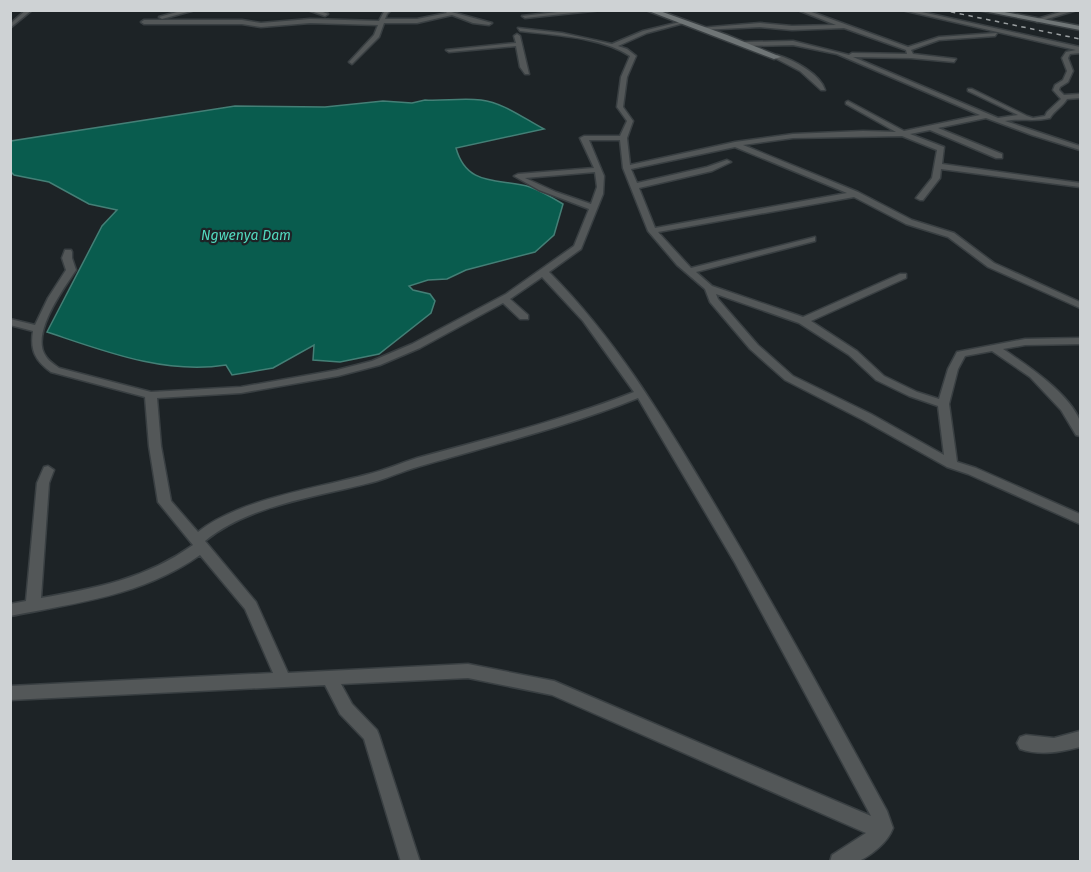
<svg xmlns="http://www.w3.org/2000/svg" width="1091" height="872" viewBox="0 0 1091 872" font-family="'Fira Sans',sans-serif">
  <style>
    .water { fill: #095c4e; stroke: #447f76; stroke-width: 1.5 }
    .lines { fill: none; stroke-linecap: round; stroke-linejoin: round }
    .street-casing { stroke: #393f42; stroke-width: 3 }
    .secondary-casing { stroke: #393f42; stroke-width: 3 }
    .street { fill: #535758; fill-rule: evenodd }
    .secondary { fill: #6f7576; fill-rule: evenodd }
    .rail { stroke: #9a9fa1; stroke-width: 1.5; stroke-dasharray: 4.5 4.5; stroke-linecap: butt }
    .labels { text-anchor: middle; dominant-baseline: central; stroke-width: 4.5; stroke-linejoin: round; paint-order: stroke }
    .far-water-label { font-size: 14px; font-style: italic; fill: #52dabf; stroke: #1d2326 }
  </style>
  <rect width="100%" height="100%" fill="#1d2326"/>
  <!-- water -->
  <path class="water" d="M425 100C443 101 462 98 481 100 504 103 523 118 544 129L456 148C467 188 500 178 530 187 541 191 553 198 563 204L554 235 535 252 466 270 447 279 428 280 409 286 413 290 430 294 435 301 431 313 379 354 340 362 313 360 314 345 273 368 232 375 226 365C165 375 104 351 47 332L102 226 117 210 89 204 49 182 14 175 11 172V141L235 106 325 107 383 101 412 103Z"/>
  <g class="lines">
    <!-- street casing -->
    <g class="street-casing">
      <g id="street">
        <polygon points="26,10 32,10 10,28 10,24"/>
        <polygon points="184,10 195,10 162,19 159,17"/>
        <polygon points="308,10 318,10 328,14 325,16"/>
        <polygon points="385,10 391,10 387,14 385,19 417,19 447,13 444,10 492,23 489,25 473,23 452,15 417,23 384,23 379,37 352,64 349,62 374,35 378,25 310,23 261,27 242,24 144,24 141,22 144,20 242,20 261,23 310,19 379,21"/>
        <polygon points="575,10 602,10 525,18 522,16"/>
        <path d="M798 10H806L908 47 939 37 997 33 995 36 939 40 911 50 913 54 956 59 954 62 911 58 853 57 998 118 1018 115 968 91V89H972L1027 116 1033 118 1045 116 1047 112 1061 99 1053 90 1055 85 1063 80 1067 71 1062 58 1066 52 1076 50 902 10H913L1080 47V53L1070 54 1068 58 1073 71 1068 82 1060 87 1059 90 1064 95 1080 94V98L1067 99C1063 106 1054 111 1050 118 1033 122 1023 118 1005 121L1080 146V150L1032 135 986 118 938 128 1002 154V158H996L930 130 910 134 944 147 942 164 1080 183V187L941 169 940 178 923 200H920L916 198 932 178 937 150 902 136 793 138 743 145 858 192 912 220 954 233 994 263 1080 302V308L988 267 948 237 906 224 854 197 658 232 691 268 815 237V241L696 272 712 286 803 317 900 274H906V278L811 321 857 351 884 376 917 392 939 399 948 369 957 352 1025 339 1080 338V344L1025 345 1003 349C1027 365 1069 393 1080 421 1081 426 1080 431 1080 436L1076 435 1061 410 1030 377 992 351 965 356 958 369 949 404 957 462 976 468 1080 514V524L968 474 947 467 863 420 785 380 750 349 710 302 705 289 677 265 648 231 623 168 620 140H589L604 176 603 194 581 249 549 272C615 338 661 415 709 495 771 599 829 705 887 811L893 828C888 842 872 855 859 861 851 864 838 862 830 862L832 855 866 833 552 695 468 678 341 684 352 704 377 730 379 735 420 862H401L364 739 340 714 325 685 10 700V686L273 673 245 609 200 555C144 595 77 603 10 616V604L26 601 37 483 44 467 48 466 54 470 49 483 41 598C97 588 145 579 193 545L158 502 149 446 145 397 51 372C35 361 30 350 33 331L10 325V319L35 325 48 298 66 270 62 258 65 250H71L72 252V258L76 270C64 288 31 333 45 355 48 361 54 364 59 368L151 392 241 387 337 370 372 361 412 344 506 294 574 246 589 209 539 190 514 176 518 174 594 168 580 138 584 136H620L627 121 617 107 621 77 630 56C603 37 553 35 520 31L518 28 562 33 612 44 643 31 684 21V23L647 33 618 46 627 49 636 56 627 77 623 107 633 121 627 138 630 165 735 142 793 134 863 131 896 132 846 104V102L848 101 904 131 980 115 837 54 793 45 745 46 742 44 745 42 793 41 849 55 852 53 907 54 906 50 844 28 792 30 760 27 702 30 699 28 760 23 792 26 836 25ZM735 147 847 193 655 228 639 188 712 171 731 162 727 160 707 167 637 183 631 169ZM595 172 597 187 591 204 556 192 525 178ZM542 277 583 321 634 392C563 420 490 438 417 458 401 463 385 470 369 474 318 488 239 499 198 532L171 501 161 446 157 398 241 393 338 376 380 365 420 348 503 303 520 319H528V315L510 299ZM716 294 799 323 849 355 876 380 909 396 938 406 944 455 871 414 793 376 758 345 718 299ZM638 398 735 563 871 816 554 681 468 664 288 673 256 602 205 541C250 504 322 496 377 481 393 476 408 469 424 465 496 444 569 426 638 398Z"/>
        <polygon points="1067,10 1077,10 1037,22 1034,20"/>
        <polygon points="517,34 520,36 529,74 525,74 520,67 516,46 449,52 446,50 516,43 514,36"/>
        <path d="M777 55C794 60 820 74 825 90H821L800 71 775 58Z"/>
        <path d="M1080 731V747C1060 752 1041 756 1020 749L1017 743 1020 737 1026 735 1054 738Z"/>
      </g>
    </g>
    <!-- secondary casing -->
    <g class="secondary-casing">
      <g id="secondary">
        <polygon points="646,10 657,10 727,35 781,57 774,59"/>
        <polygon points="978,10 994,10 1080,26 1080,30"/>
      </g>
    </g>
    <!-- street -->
    <use href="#street" class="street"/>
    <!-- secondary -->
    <use href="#secondary" class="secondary"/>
    <!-- rail -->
    <polyline class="rail" points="942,10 1080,39"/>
  </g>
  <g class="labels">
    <!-- far-water labels -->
    <g class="far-water-label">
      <text x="246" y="235">Ngwenya Dam</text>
    </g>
  </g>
  <!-- border -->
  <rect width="1091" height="872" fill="none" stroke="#ced2d4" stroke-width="24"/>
</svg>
